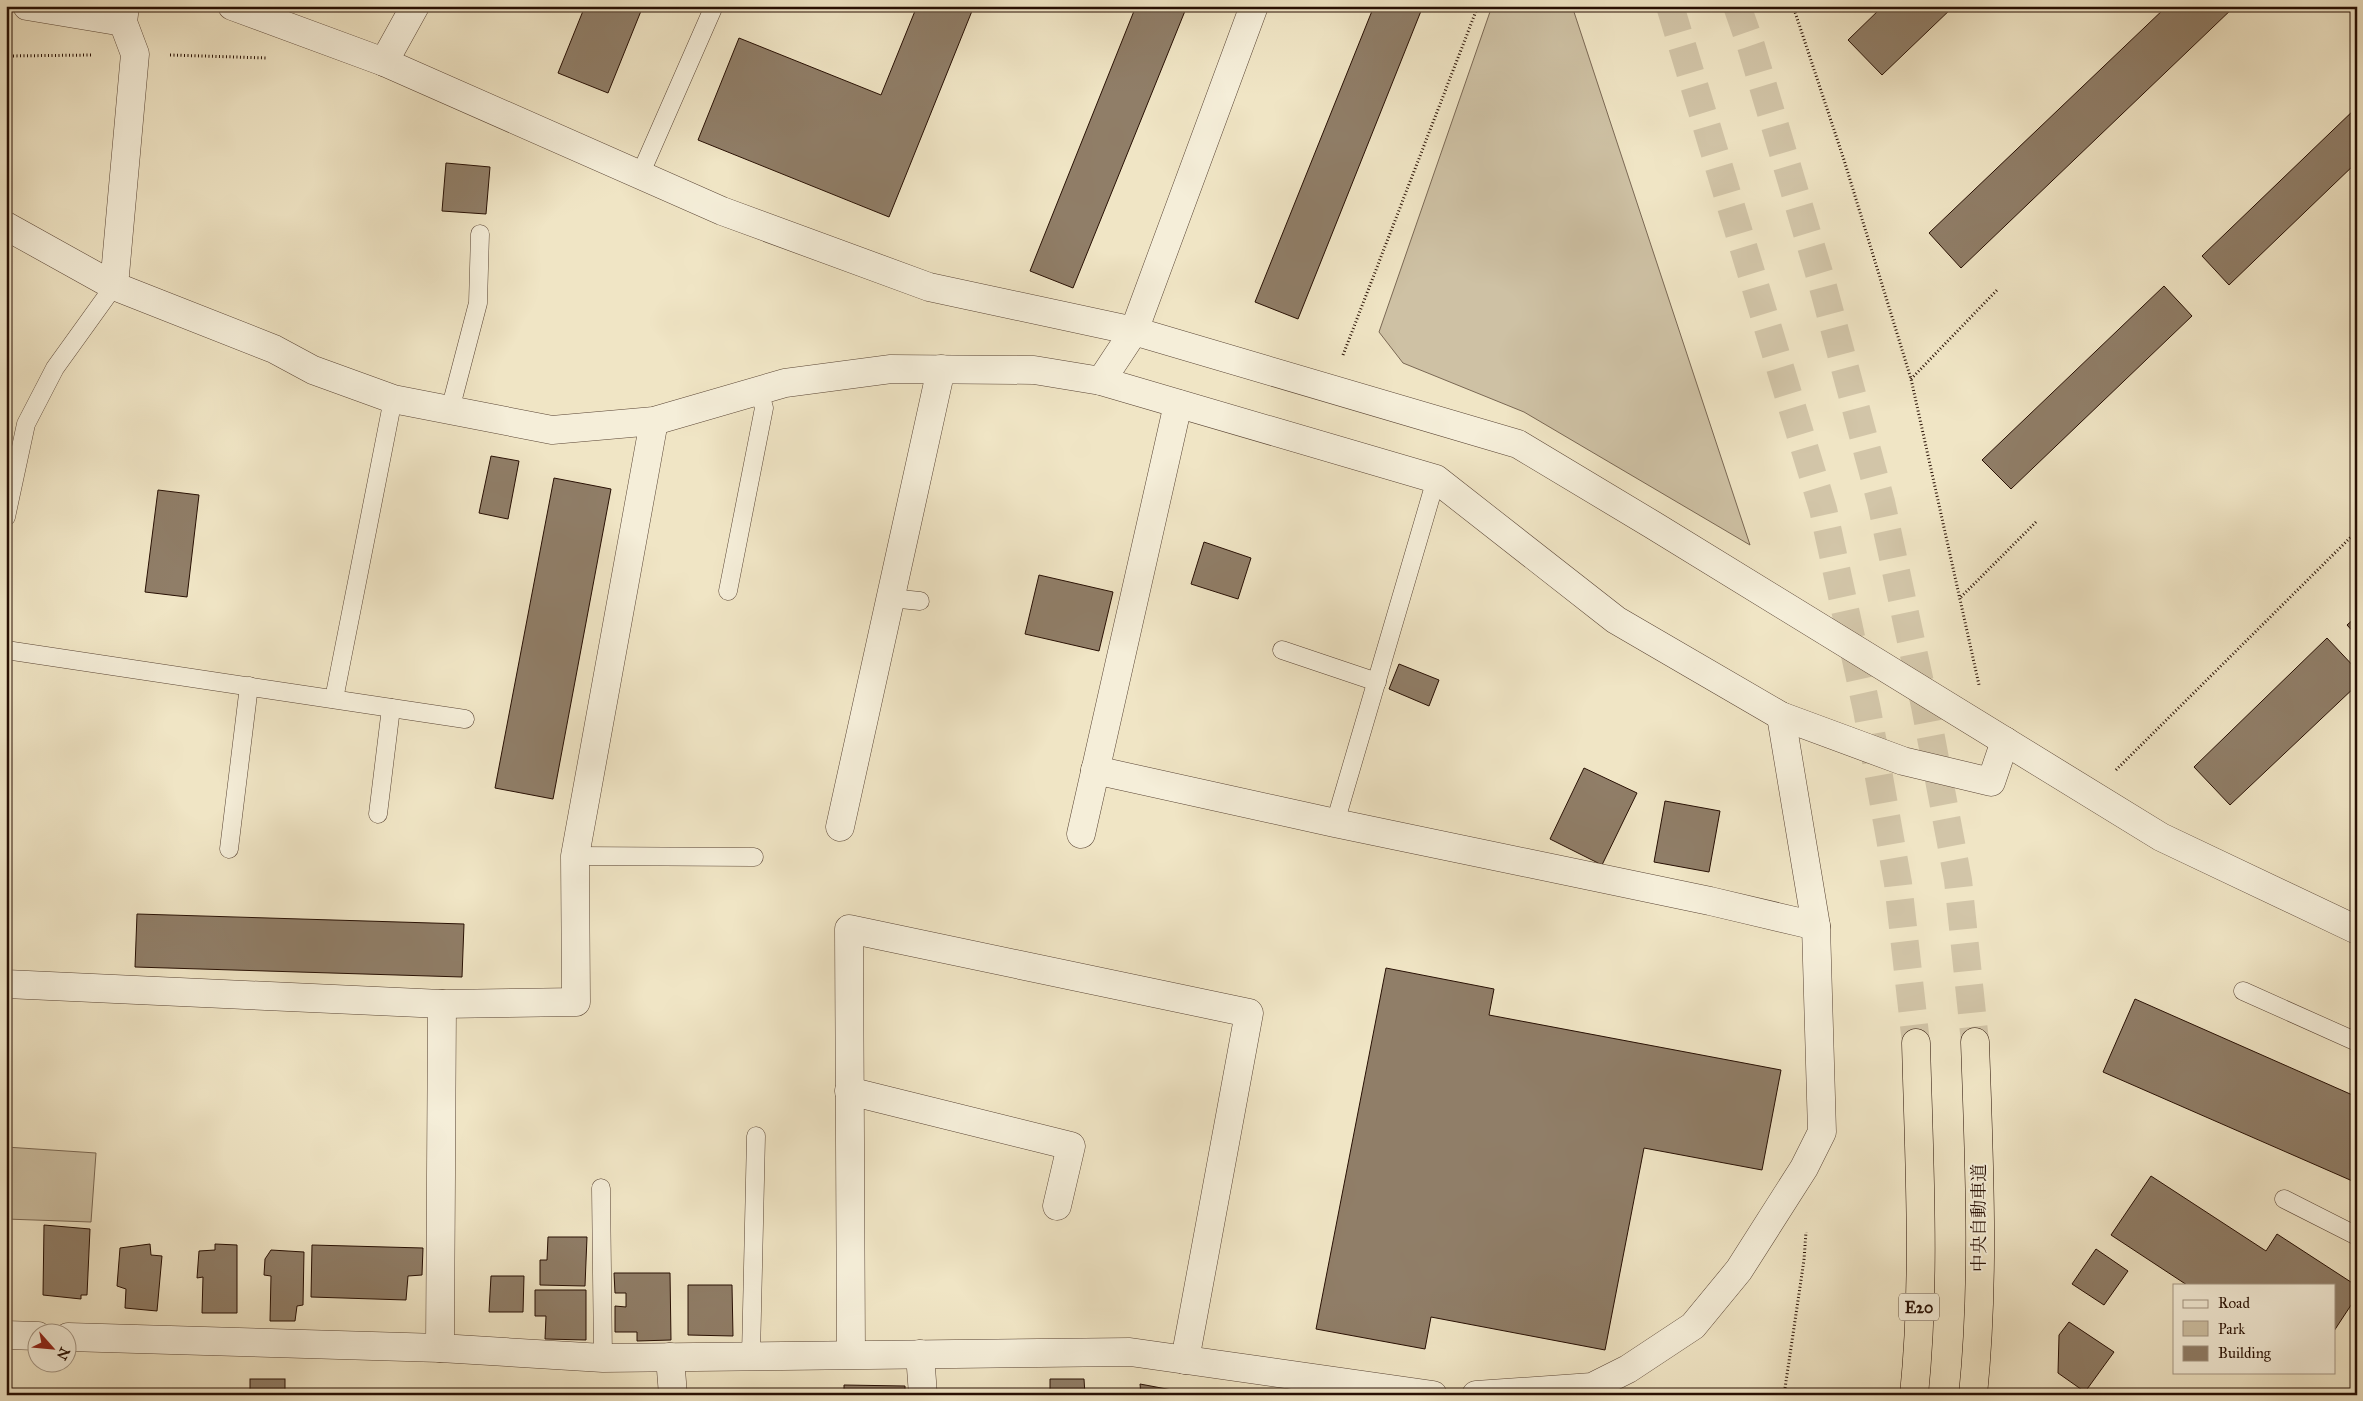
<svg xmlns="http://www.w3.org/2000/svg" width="2363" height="1401" viewBox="0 0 2363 1401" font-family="'IM FELL Great Primer','Noto Serif JP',serif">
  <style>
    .green { fill: #cec1a4; stroke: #7a6854 }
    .building { fill: #907e68; stroke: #270f03 }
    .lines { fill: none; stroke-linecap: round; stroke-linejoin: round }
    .highway-tunnel { stroke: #d2c5a8; stroke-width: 28; stroke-dasharray: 28 14; stroke-linecap: butt }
    .lane-casing { stroke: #594434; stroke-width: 19 }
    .street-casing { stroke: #594434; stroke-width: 29 }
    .highway-casing { stroke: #270f03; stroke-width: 29 }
    .path { stroke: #270f03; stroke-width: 3; stroke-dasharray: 1 2.5; stroke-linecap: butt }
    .lane { stroke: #f5eed9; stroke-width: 18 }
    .street { stroke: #f5eed9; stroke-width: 28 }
    .highway { stroke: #f0e5c5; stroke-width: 28 }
    .labels { text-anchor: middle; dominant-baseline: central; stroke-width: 4; stroke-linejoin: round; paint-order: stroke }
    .shield { fill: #f5eed9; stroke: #655243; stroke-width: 1 }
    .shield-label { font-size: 16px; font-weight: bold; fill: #270f03 }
    .street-label { font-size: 18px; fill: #270f03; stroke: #f5eed9 }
  </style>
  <rect width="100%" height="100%" fill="#f0e5c5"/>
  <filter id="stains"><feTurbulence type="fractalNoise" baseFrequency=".004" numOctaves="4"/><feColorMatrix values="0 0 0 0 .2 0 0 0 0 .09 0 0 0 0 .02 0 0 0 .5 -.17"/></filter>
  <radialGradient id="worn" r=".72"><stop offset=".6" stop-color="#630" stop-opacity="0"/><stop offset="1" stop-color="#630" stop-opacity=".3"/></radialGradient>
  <!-- green -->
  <g class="green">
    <polygon points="1492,6 1572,6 1750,545 1524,412 1403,363 1379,332"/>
    <polygon points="6,1147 96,1153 91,1222 6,1219"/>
  </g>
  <!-- building -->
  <g class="building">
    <polygon points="585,6 643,6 608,93 558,73"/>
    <polygon points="917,6 974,6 889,217 698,140 739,38 881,95"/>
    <polygon points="1136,6 1187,6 1073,288 1030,271"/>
    <polygon points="1374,6 1423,6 1298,319 1255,302"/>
    <polygon points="1883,6 1954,6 1882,75 1848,40"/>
    <polygon points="2167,6 2235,6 1961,268 1929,233"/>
    <polygon points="2357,107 2357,162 2229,285 2202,256"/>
    <polygon points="446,163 490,167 486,214 442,211"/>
    <polygon points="2164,286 2192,316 2011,489 1982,460"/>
    <polygon points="491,456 519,461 508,519 479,513"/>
    <polygon points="554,478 611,489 553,799 495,788"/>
    <polygon points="158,490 199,495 187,597 145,592"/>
    <polygon points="1204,542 1251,558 1238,599 1191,584"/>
    <polygon points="1039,575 1113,592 1099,651 1025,634"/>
    <polygon points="2357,616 2357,636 2347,625"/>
    <polygon points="2327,638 2357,670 2357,685 2230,805 2194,767"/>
    <polygon points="1399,664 1439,680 1429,706 1389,689"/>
    <polygon points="1584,768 1637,793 1602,865 1550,839"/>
    <polygon points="1665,801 1720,811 1709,872 1654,862"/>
    <polygon points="137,914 464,924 462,977 135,967"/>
    <polygon points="1386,968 1494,989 1489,1015 1781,1070 1762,1170 1644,1148 1605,1350 1431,1317 1425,1349 1316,1329"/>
    <polygon points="2135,999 2357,1097 2357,1183 2103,1072"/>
    <polygon points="2151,1176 2266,1251 2277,1234 2357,1286 2357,1296 2334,1331 2334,1285 2187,1285 2111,1235"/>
    <polygon points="44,1225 90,1229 87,1295 81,1295 81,1299 43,1295"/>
    <polygon points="548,1237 587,1237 585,1286 540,1285 540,1260 547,1260"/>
    <polygon points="150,1244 151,1255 162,1256 157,1311 125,1308 126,1289 117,1286 120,1248"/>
    <polygon points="215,1244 237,1245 237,1313 202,1313 203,1277 197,1278 199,1251 215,1250"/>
    <polygon points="312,1245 423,1248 422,1275 408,1276 406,1300 311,1297"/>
    <polygon points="2096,1249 2128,1271 2104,1305 2072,1284"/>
    <polygon points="271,1250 304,1252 303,1305 297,1306 295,1321 270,1321 271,1276 264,1275 265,1259"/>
    <polygon points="614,1273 670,1273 671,1340 637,1341 637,1332 615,1332 615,1306 626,1307 626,1293 615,1293"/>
    <polygon points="491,1276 524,1276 523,1312 489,1312"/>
    <polygon points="688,1285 732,1285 733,1336 688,1335"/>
    <polygon points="535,1290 586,1290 586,1340 545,1339 546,1316 535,1316"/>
    <polygon points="2069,1322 2114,1352 2085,1392 2058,1373 2059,1335"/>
    <rect x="250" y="1379" width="35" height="16"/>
    <polygon points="1050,1379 1084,1379 1085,1395 1050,1395"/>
    <polygon points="1140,1384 1172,1390 1172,1395 1141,1395"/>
    <polygon points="844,1385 905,1386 905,1395 844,1395"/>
    <rect x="590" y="1390" width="38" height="5"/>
  </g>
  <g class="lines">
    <!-- highway-tunnel -->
    <g class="highway-tunnel">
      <polyline points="1670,6 1823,509 1867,710 1898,883 1916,1043"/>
      <polyline points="1737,6 1751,46 1822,283 1881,502 1925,706 1958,880 1975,1042"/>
    </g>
    <!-- lane casing -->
    <g class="lane-casing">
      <g id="lane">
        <polyline points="640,175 714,6"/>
        <polyline points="450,410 478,303 480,234"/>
        <polyline points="6,517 26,424 55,368 114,286"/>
        <polyline points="728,591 764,408 759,390"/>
        <polyline points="890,598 920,601"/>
        <polyline points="6,650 465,719"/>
        <polyline points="1282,650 1377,682"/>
        <polyline points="334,699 393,399"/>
        <polyline points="378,814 391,708"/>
        <polyline points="1335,823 1436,479"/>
        <polyline points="229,849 249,686"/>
        <polyline points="575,856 754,857"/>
        <polyline points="2243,991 2357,1042"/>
        <polyline points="601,1188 603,1358"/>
        <polyline points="2284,1199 2357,1236"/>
        <polyline points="751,1355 756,1136"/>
      </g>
    </g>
    <!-- street casing -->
    <g class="street-casing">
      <g id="street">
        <polyline points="27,6 123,22"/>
        <polyline points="232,6 384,62 722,211 929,287 1134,331 1518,444 1653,525 2161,837 2357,930"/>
        <polyline points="384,62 415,6"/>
        <polyline points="6,226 114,286 274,349 313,370 393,399 552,430 654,421 785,383 891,369 1034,370 1101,381 1436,479 1616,620 1781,716 1903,761 1991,782 2005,741"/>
        <polyline points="114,286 135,54 123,22 125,6"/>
        <polyline points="1101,381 1134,331 1254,6"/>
        <polyline points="1095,770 1335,823 1710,901 1816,926"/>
        <polyline points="840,827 941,369"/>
        <polyline points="1081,834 1178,404"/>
        <polyline points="6,984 442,1004 576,1002 575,856 654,421"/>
        <polyline points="849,1091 1071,1146 1057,1206"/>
        <polyline points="6,1335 38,1336"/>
        <polyline points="68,1337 440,1348 603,1358 1130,1352 1433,1395"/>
        <polyline points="440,1348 442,1004"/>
        <polyline points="851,1354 849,929 1249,1013 1185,1360"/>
        <polyline points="920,1354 923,1395"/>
        <polyline points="670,1357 673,1395"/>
        <polyline points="1476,1395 1592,1387 1628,1369 1693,1326 1739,1270 1804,1168 1822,1132 1816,926 1781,716"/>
      </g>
    </g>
    <!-- highway casing -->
    <g class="highway-casing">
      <g id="highway">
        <path d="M1914 1395C1926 1278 1919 1160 1916 1043"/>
        <path d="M1973 1395C1985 1278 1979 1159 1975 1042"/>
      </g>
    </g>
    <!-- path -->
    <g class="path">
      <polyline points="1793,6 1844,160 1911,379 1979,685"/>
      <polyline points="170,55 267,58"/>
      <polyline points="6,56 92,55"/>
      <polyline points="1343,355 1478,6"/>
      <polyline points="1911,379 1998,289"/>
      <polyline points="1961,597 2037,521"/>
      <polyline points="2116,770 2357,531"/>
      <polyline points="1784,1395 1804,1260 1806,1232"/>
    </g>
    <!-- lane -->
    <use href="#lane" class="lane"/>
    <!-- street -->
    <use href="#street" class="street"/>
    <!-- highway -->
    <use href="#highway" class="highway"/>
  </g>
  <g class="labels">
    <!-- shield labels -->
    <rect class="shield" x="1899" y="1293.5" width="40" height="27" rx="4"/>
    <g class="shield-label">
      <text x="1919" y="1307">E20</text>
    </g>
    <!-- street labels -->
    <g class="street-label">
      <text transform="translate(1979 1218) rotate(-90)">中央自動車道</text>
    </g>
  </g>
  <!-- margin -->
  <rect width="2363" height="1401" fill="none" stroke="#f0e5c5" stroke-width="25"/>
  <rect x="8" y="8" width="2348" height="1386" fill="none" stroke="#270f03" stroke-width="2.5"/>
  <rect x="12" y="12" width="2338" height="1376" fill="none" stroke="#270f03"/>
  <!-- legend -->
  <rect x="2173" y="1284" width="162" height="90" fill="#f5eed9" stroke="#a39583"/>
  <rect x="2183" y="1300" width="25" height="8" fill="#f5eed9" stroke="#a39583"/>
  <text x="2218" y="1308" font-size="15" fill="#270f03">Road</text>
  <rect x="2183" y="1321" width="25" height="15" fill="#cec1a4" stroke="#a39583"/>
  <text x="2218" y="1334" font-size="15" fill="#270f03">Park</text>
  <rect x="2183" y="1346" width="25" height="15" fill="#907e68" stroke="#a39583"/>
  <text x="2218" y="1358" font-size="15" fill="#270f03">Building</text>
  <!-- north arrow -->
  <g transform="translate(52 1348) rotate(117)"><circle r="24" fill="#f5eed9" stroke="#a39583"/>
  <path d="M0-4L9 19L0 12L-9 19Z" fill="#8f2418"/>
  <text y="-8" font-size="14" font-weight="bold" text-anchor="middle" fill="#270f03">N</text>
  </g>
  <rect width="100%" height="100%" filter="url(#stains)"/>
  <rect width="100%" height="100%" fill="url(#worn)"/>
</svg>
